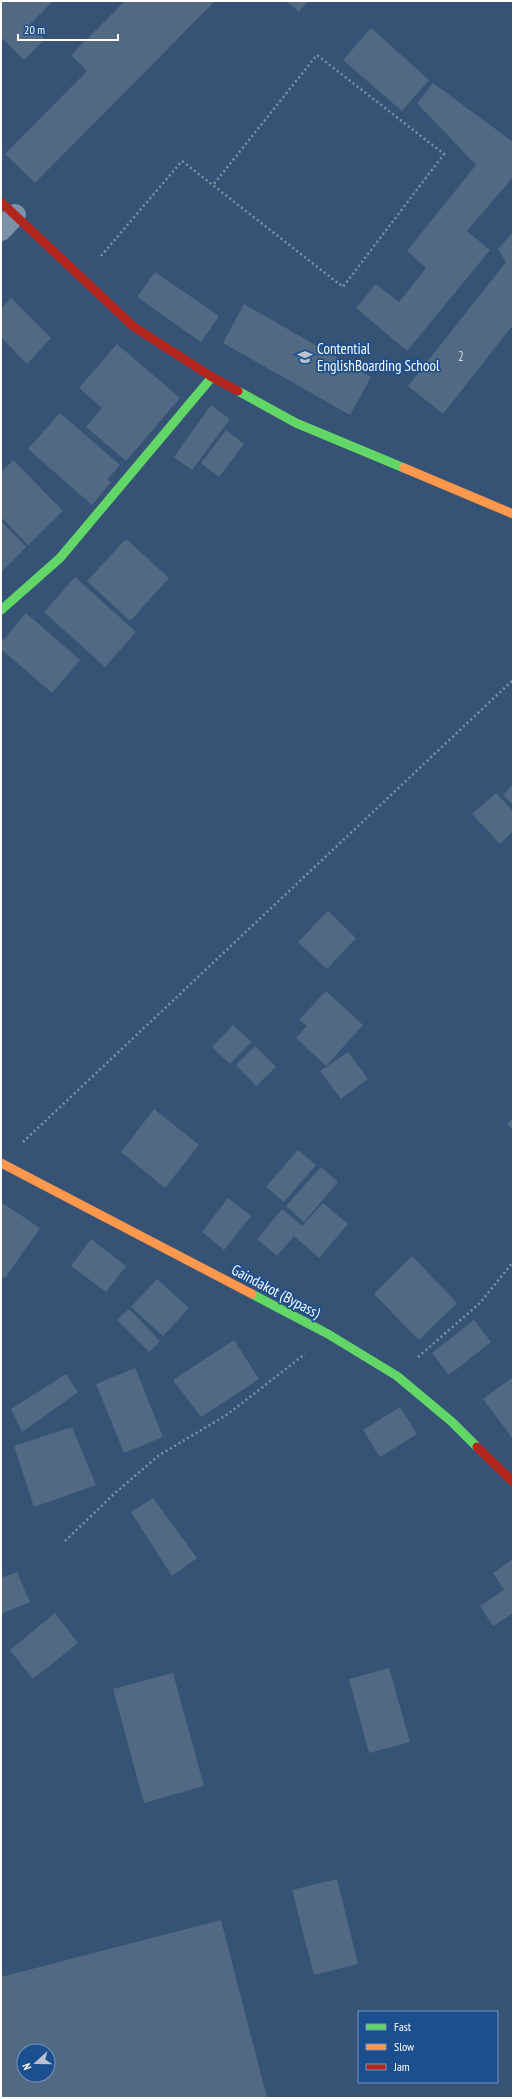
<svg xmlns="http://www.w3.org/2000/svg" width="514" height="2099" viewBox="0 0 514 2099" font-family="'PT Sans Narrow',sans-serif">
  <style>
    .building { fill: #526984; fill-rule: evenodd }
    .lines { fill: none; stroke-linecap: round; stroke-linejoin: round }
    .path { stroke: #7d92a8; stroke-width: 2.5; stroke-dasharray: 2 3; stroke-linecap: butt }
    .street { stroke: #7d92a8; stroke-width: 22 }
    .fast { stroke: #63d668; stroke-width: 9 }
    .slow { stroke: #ff974d; stroke-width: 9 }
    .jam { stroke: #b3261e; stroke-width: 9 }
    .labels { text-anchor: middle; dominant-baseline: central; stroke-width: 3.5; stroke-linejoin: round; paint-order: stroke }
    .number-label { font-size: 13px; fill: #d4dae0 }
    .poi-label { font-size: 15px; fill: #fff; stroke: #1b4f8f; text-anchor: start }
    .street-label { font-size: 15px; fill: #fff; stroke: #1b4f8f }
  </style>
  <rect width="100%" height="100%" fill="#365274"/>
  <!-- building -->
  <g class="building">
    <polygon points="1,1 53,1 30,24 45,39 24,60 1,37"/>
    <polygon points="125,1 214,2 35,183 5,154 87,71 71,55"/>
    <polygon points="286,1 308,1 299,12"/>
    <polygon points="371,28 429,80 402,111 343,60"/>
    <polygon points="433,83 513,142 513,177 467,231 490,250 407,351 356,308 376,284 399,302 426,268 407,251 476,165 417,103"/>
    <polygon points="513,232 513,325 443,414 408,386 506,262 498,249"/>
    <polygon points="155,272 219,316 201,342 137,297"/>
    <polygon points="11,298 51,338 27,364 1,337 1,309"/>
    <polygon points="244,304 371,377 350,415 223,343"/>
    <polygon points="117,344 180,398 126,461 86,427 102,408 79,388"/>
    <polygon points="211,405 230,419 192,470 174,457"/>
    <polygon points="60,413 120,465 107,480 111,482 92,505 28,449"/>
    <polygon points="226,430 244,444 219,477 201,463"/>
    <polygon points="13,460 63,511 28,545 1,517 1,473"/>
    <polygon points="1,521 26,547 1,572"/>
    <polygon points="126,539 169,578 130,621 87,581"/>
    <polygon points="75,577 136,632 105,667 44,612"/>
    <polygon points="26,613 80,660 52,693 1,649 1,643"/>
    <polygon points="513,785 513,805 503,795"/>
    <polygon points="496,793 513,811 513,831 500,844 472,814"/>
    <polygon points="328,911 356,938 327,969 298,942"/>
    <polygon points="326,991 363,1025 326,1066 296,1038 307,1026 299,1020"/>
    <polygon points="233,1025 251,1042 230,1064 212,1047"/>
    <polygon points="255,1046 276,1067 256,1086 236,1065"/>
    <polygon points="348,1052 368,1079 341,1099 320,1071"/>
    <polygon points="154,1109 199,1145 165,1188 121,1152"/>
    <polygon points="513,1118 513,1130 507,1124"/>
    <polygon points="298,1150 316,1165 284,1202 266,1187"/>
    <polygon points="321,1167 338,1182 304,1222 286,1206"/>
    <polygon points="228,1198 251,1216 224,1250 202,1232"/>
    <polygon points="1,1202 40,1228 5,1278 1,1276"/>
    <polygon points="323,1203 348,1224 319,1258 294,1236 277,1256 257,1239 282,1209 302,1226"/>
    <polygon points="91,1239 126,1266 106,1292 71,1266"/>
    <polygon points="412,1256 457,1303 419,1340 374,1294"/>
    <polygon points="157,1279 189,1308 163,1336 131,1307"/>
    <polygon points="129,1309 160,1341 149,1352 117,1320"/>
    <polygon points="474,1320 491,1342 449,1375 432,1353"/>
    <polygon points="234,1340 259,1379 201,1417 173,1380"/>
    <polygon points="135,1368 163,1437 124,1453 96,1384"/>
    <polygon points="66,1374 78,1392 22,1432 11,1409"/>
    <polygon points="513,1377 513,1439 483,1399"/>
    <polygon points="400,1407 417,1434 380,1457 363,1430"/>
    <polygon points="72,1427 96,1485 34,1507 14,1446"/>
    <polygon points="153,1498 197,1558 172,1576 131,1512"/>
    <polygon points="513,1559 513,1613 493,1626 480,1606 504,1590 493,1573"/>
    <polygon points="17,1572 30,1602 1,1614 1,1578"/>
    <polygon points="55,1613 78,1643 33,1679 10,1650"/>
    <polygon points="389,1668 410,1742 369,1753 349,1679"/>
    <polygon points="173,1673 204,1786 144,1803 113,1689"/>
    <polygon points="337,1879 358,1964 314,1975 292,1890"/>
    <path d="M221 1920 267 2098H1V1977ZM24 2051H48V2075H24Z"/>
  </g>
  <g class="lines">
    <!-- path -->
    <g class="path">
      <polyline points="101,256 182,161 343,287 444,154 317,55 213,185"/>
      <polyline points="23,1142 513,680"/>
      <polyline points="418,1357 480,1303 513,1262"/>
      <polyline points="65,1541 114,1494 158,1456 228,1414 305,1354"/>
    </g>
    <!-- street -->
    <polyline class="street" points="1,230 15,215"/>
    <!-- fast -->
    <g class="fast">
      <polyline points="238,391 296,423 404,468"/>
      <polyline points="1,610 60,558 212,377"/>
      <polyline points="252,1294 328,1334 397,1376 452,1422 477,1447"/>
    </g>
    <!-- slow -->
    <g class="slow">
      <polyline points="404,468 513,514"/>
      <polyline points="1,1163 252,1294"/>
    </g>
    <!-- jam -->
    <g class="jam">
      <polyline points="1,202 134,327 212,377 238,391"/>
      <polyline points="477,1447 513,1482"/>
    </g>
  </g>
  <!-- icons -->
  <defs>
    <g id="school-bare" transform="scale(1.2)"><path d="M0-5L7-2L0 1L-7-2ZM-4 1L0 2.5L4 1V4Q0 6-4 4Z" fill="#b9c2ce" stroke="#1b4f8f" stroke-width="2.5" paint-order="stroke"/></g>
  </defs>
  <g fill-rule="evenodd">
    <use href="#school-bare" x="305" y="357"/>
  </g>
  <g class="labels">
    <!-- number labels -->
    <g class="number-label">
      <text x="461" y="356">2</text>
    </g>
    <!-- poi labels -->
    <g class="poi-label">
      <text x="317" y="348">Contential<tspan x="317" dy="17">EnglishBoarding School</tspan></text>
    </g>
    <!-- street labels -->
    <g class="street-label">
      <text transform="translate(276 1291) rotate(28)">Gaindakot (Bypass)</text>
    </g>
  </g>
  <!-- border -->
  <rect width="514" height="2099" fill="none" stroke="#ffffff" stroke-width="4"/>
  <!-- legend -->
  <rect x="358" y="2011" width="140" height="72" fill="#1b4f8f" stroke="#7695bc"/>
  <rect x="366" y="2024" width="20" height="6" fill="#63d668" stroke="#7695bc"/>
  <text x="394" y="2031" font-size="12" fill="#ffffff">Fast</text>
  <rect x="366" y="2044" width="20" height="6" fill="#ff974d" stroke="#7695bc"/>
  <text x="394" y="2051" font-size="12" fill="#ffffff">Slow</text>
  <rect x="366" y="2064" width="20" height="6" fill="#b3261e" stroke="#7695bc"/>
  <text x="394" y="2071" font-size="12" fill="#ffffff">Jam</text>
  <!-- north arrow -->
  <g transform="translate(36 2063) rotate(249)"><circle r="19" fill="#1b4f8f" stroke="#7695bc"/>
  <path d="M0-3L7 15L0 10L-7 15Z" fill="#b9c2ce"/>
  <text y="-6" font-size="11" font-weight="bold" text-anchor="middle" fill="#ffffff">N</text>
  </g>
  <!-- scale -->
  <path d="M18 34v6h100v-6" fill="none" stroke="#ffffff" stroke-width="2"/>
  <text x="24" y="34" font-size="12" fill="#ffffff" stroke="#1b4f8f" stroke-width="3" paint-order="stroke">20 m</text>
</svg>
